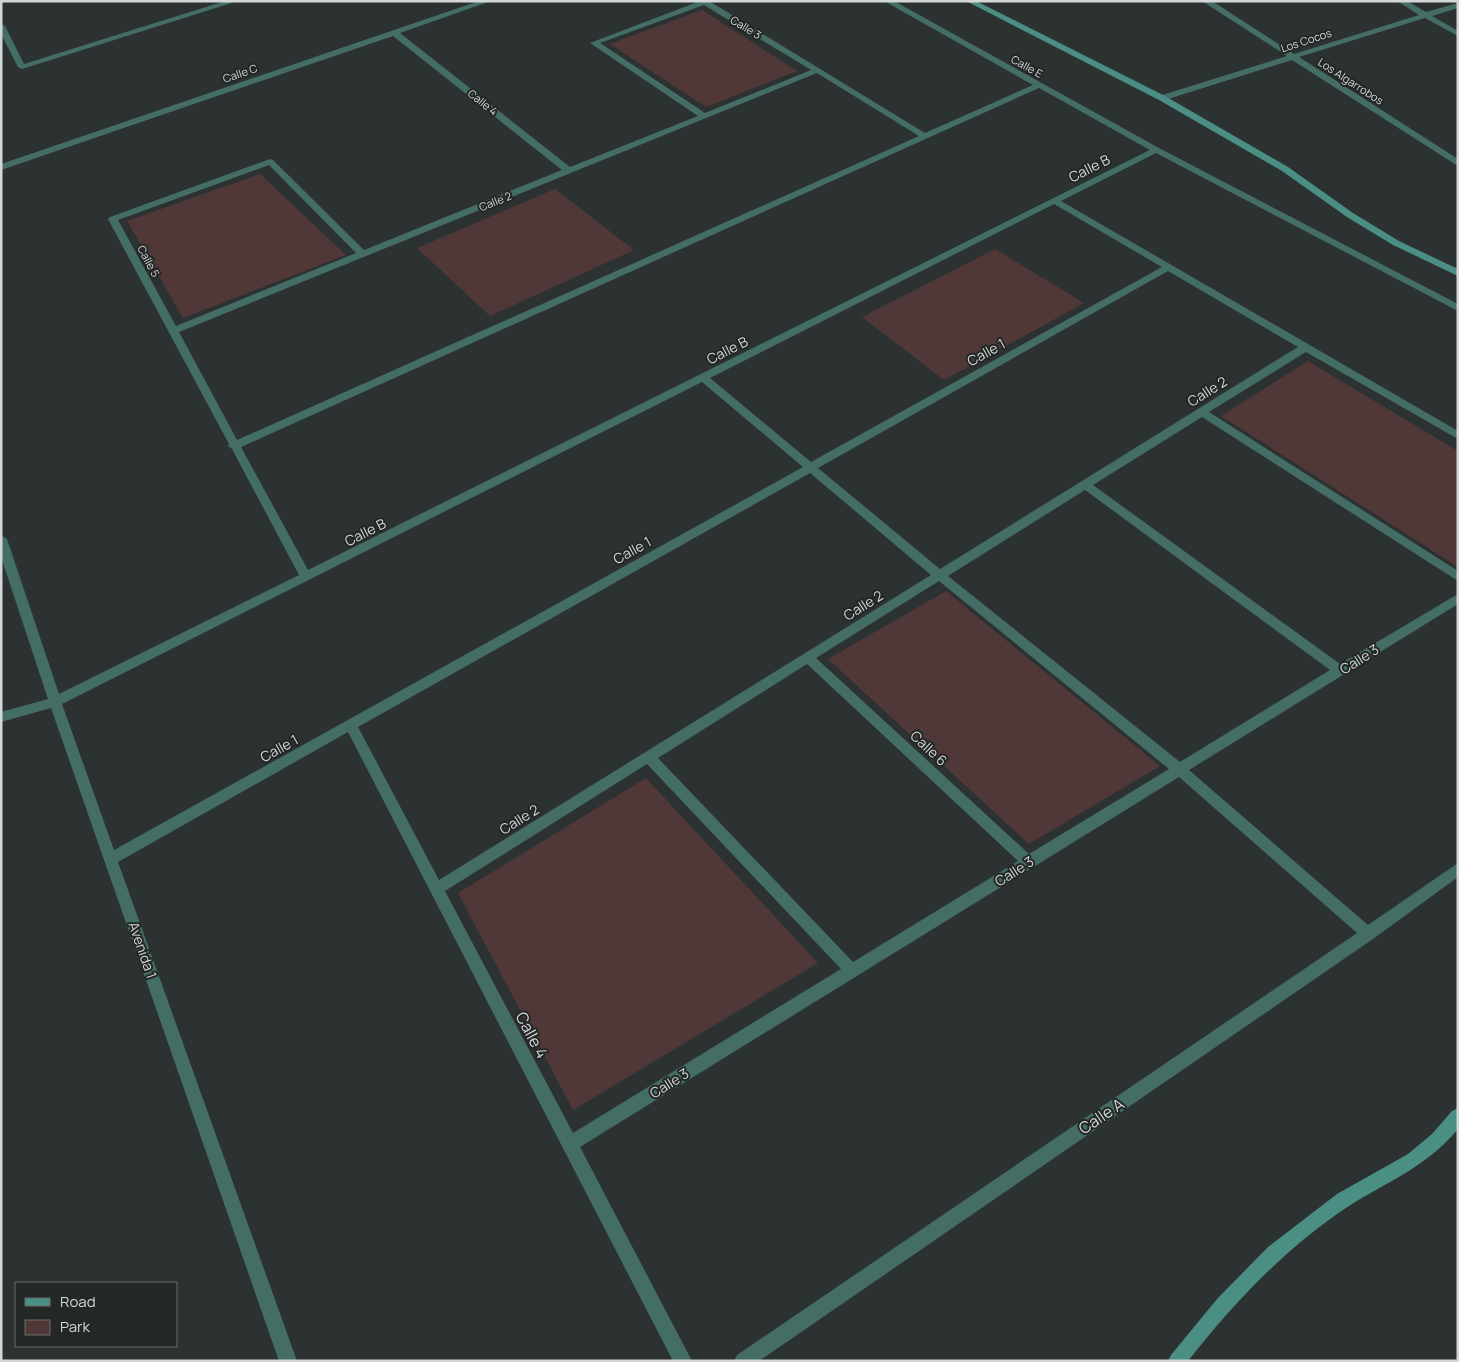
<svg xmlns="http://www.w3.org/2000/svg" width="1459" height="1362" viewBox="0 0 1459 1362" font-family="Manrope,sans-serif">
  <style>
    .green { fill: #503839 }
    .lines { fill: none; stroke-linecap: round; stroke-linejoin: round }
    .street { fill: #446d66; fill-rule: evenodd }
    .secondary { fill: #4a8e84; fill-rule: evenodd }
    .labels { text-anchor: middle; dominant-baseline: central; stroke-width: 4; stroke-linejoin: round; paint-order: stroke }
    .far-street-label { font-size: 11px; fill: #d3d7d6; stroke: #232827 }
    .street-label { font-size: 14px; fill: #d3d7d6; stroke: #232827 }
    .near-street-label { font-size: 16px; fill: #d3d7d6; stroke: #232827 }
  </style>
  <rect width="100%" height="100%" fill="#2c3231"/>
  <!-- green -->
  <g class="green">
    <polygon points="702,10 797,71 706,107 610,44"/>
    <polygon points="260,174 346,255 183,318 127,221"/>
    <polygon points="555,189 634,250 490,316 417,248"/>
    <polygon points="995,249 1084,303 944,380 862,317"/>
    <polygon points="1308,361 1458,451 1458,567 1221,416"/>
    <polygon points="946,591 1160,766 1029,844 828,659"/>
    <polygon points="646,778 818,963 573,1110 458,893"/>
  </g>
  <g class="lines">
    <!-- street -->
    <g class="street">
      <polygon points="225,1 238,1 22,69 18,67 1,34 1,24 5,26 24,64"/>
      <path d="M479 1H491L400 33 570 167 698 116 590 43 700 1H709L925 133 1033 85 884 1H894L1159 148 1458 304V311L1156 153 1061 201 1458 431V439L1306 352 1209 412 1458 571V581L1202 417 1093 485 1340 664 1458 594V604L1189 770 1368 925 1458 863V877L1373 939 759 1361H734L737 1355 1357 933 1179 777 580 1147 692 1361H673L348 732 118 862 297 1361H279L51 708 1 722V712L48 699 1 557V535L7 539 59 694 299 575 232 449 228 446 229 444 108 219 110 217 270 159 273 160 364 250 562 170 393 36 1 170V164ZM704 5 811 70 705 113 600 43ZM817 73 919 136 237 440 179 332ZM1039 88 1150 150 308 570 241 447ZM269 165 356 253 176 326 118 220ZM1054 204 1162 267 811 462 710 378ZM1168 271 1298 347 940 569 818 468ZM702 382 803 467 114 850 62 704ZM810 473 931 575 439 880 358 727ZM1085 490 1330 670 1180 762 948 576ZM939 581 1169 769 1029 854 816 658ZM807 664 1018 861 853 962 658 758ZM647 764 841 969 573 1133 445 891Z"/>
      <polygon points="1202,1 1212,1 1294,54 1419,15 1397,1 1407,1 1426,12 1458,3 1458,8 1432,16 1458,31 1458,36 1425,18 1299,57 1458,159 1458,166 1292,60 1165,100 1159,100 1159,96 1287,56"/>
    </g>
    <!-- secondary -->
    <g class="secondary">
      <polygon points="966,1 976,1 1165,96 1288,167 1353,213 1399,241 1458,269 1458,276 1393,245 1347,217 1282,171 1159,100"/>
      <path d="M1458 1108V1129C1422 1172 1381 1183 1337 1214 1279 1255 1232 1305 1188 1361H1168L1171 1355 1217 1299 1268 1247 1337 1194 1408 1154 1432 1134 1452 1111Z"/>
    </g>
  </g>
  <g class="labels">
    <!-- far-street labels -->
    <g class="far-street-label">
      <text transform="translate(746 27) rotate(31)">Calle 3</text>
      <text transform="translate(1306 40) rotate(-18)">Los Cocos</text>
      <text transform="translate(1027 66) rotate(29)">Calle E</text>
      <text transform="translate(240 73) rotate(-19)">Calle C</text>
      <text transform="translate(1351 81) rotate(33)">Los Algarrobos</text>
      <text transform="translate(483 102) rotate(38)">Calle 4</text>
      <text transform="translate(495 201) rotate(-22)">Calle 2</text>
      <text transform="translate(149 261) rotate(62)">Calle 5</text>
    </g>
    <!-- street labels -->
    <g class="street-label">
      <text transform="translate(1089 168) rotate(-27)">Calle B</text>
      <text transform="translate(727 350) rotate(-27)">Calle B</text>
      <text transform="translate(986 352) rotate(-29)">Calle 1</text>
      <text transform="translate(1207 391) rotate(-32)">Calle 2</text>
      <text transform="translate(365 532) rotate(-27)">Calle B</text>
      <text transform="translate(632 550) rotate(-29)">Calle 1</text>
      <text transform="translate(863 605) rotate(-32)">Calle 2</text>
      <text transform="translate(1359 659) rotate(-32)">Calle 3</text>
      <text transform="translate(279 748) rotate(-29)">Calle 1</text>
      <text transform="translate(929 748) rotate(43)">Calle 6</text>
      <text transform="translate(519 819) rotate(-32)">Calle 2</text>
      <text transform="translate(1014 871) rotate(-32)">Calle 3</text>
      <text transform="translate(143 950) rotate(71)">Avenida 1</text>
      <text transform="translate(669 1083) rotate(-32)">Calle 3</text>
    </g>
    <!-- near-street labels -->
    <g class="near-street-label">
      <text transform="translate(532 1035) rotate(62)">Calle 4</text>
      <text transform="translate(1101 1116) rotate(-34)">Calle A</text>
    </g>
  </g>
  <!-- border -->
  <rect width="1459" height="1362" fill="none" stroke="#d3d7d6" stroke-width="5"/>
  <!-- legend -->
  <rect x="15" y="1282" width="162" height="65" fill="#232827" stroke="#696e6d"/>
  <rect x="25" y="1298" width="25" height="8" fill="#4a8e84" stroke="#696e6d"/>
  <text x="60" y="1307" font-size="15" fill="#d3d7d6">Road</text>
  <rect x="25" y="1320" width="25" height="15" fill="#503839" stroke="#696e6d"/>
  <text x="60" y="1332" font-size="15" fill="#d3d7d6">Park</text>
</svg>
